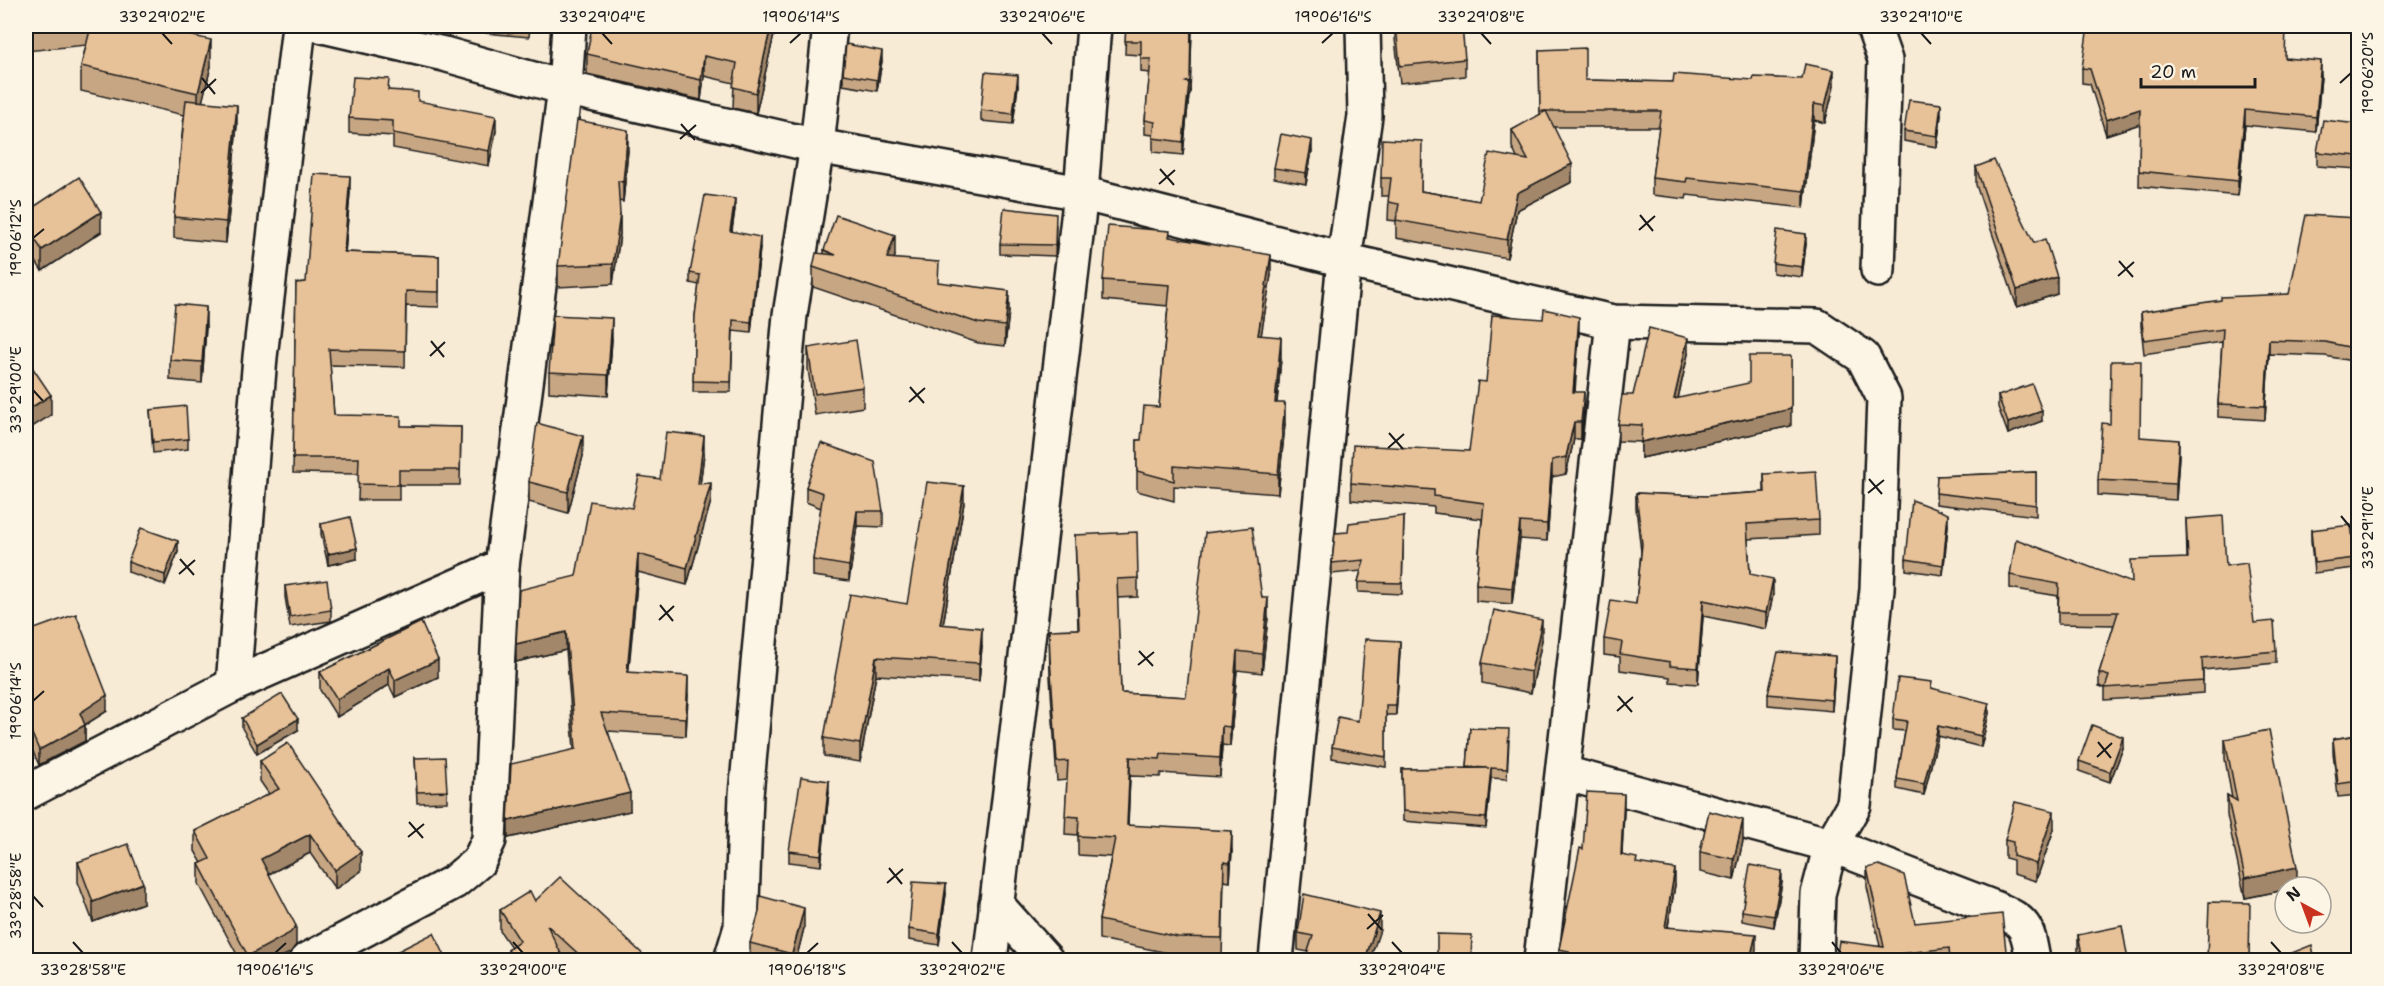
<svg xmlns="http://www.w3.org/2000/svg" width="2384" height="986" viewBox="0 0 2384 986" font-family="'Shantell Sans',sans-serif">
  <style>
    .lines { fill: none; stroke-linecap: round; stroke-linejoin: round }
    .minor-casing { stroke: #1c1c1c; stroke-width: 38 }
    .minor { stroke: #fcf5e5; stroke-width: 33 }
    .wall { fill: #c7a683; stroke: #1c1c1c; stroke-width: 1.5 }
    .shaded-wall { fill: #a2876a; stroke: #1c1c1c; stroke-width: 1.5 }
    .building { fill: #e7c198; stroke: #1c1c1c; stroke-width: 1.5 }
    .ticks { fill: none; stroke: #1c1c1c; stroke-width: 2 }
    .neatline { fill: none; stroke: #1c1c1c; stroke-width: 2 }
    .ticks-label { font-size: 15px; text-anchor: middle; fill: #1c1c1c }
  </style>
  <rect width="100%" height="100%" fill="#f8ebd6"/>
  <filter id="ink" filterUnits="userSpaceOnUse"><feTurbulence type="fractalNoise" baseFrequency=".0167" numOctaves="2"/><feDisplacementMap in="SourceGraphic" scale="12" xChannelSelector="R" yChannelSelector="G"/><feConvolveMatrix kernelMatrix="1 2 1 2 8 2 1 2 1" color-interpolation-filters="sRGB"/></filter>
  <g filter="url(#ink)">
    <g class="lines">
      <!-- minor casing -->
      <g class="minor-casing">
        <g id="minor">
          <polyline points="323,26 444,54 565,88 817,146 1081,193 1344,260 1613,322 1817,326 1863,357 1884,398 1877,589 1854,805 1831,845 1818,894 1816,960"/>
          <polyline points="1873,26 1885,60 1878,270"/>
          <polyline points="233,685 260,357 299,26"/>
          <path d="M1564 773 1831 845 1997 909C2028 923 2027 928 2033 960"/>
          <polyline points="26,793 233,685 502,566"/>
          <polyline points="996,904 1046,960"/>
          <polyline points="307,960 454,882 479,861 489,840 502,566 565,88 569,26"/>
          <polyline points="731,960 741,927 746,795 790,315 817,146 830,26"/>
          <polyline points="990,960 1081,193 1094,26"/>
          <polyline points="1276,960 1344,260 1365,116 1363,26"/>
          <polyline points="1541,960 1613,322"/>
        </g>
      </g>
      <!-- minor -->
      <use href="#minor" class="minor"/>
    </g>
    <!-- wall -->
    <g class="wall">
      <polygon points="26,26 175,26 194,36 211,66 202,102 237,125 226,243 174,238 174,217 184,115 81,91 81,66 86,45 26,51"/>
      <polygon points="486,26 530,26 529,37 486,33"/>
      <polygon points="776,26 756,113 733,108 734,83 704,76 701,100 587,74 587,54"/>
      <polygon points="1126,26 1192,26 1190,94 1189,95 1183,155 1153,152 1153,135 1145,134 1145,120 1150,73 1141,72 1141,55 1125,54"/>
      <polygon points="1395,26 1465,59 1465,76 1400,83 1395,39"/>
      <polygon points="1710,26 1744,26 1744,28 1710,29"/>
      <polygon points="1539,50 1585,80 1834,86 1825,123 1814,120 1804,208 1687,195 1686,199 1652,195 1652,178 1659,127 1554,127 1572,182 1517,210 1507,258 1396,238 1396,221 1388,220 1389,196 1381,196 1381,178 1422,158 1421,191 1479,201 1517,158 1512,147 1512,130 1540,115"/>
      <polygon points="2285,58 2321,76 2316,132 2245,125 2238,196 2139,186 2140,124 2106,135 2090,84 2082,83 2082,68"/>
      <polygon points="882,61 877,91 843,85 843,74"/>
      <polygon points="1018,86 1013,124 981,121 981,110"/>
      <polygon points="389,90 496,131 489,166 393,148 393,136 349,133 349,118"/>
      <polygon points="1941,115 1937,147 1904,141 1904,131"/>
      <polygon points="2358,124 2358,169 2317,166 2317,152"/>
      <polygon points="628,150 623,202 619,201 620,234 613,284 558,287 558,266"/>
      <polygon points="1312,151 1306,184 1274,178 1274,168"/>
      <polygon points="1976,167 2057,294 2017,307 1976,185"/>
      <polygon points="350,192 345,252 439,256 439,307 406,306 405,367 330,365 334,415 401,426 461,427 460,485 399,485 399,500 358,500 359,474 293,473 296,283 306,282"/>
      <polygon points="735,209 732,231 760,248 751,333 733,331 731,392 693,392 695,316 699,285 690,283 690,273"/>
      <polygon points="26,212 101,232 42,271 26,246"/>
      <polygon points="2358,218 2358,362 2325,356 2269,354 2265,420 2218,417 2218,404 2222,342 2144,354 2141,326 2141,312 2289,294"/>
      <polygon points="1056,225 1055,256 1000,254 1000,244"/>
      <polygon points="1170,237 1271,275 1261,335 1281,358 1277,403 1285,424 1278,494 1174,486 1174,501 1137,491 1137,440 1141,440 1159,407 1168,306 1103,300 1103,280"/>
      <polygon points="1806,244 1802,277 1773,273 1773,263"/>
      <polygon points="824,250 895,256 894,259 939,283 1009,311 1005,346 978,343 813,287 813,267 824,254"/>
      <polygon points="206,327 202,383 170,380 170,360"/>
      <polygon points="1579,333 1575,392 1584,409 1581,439 1574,439 1566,474 1552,477 1547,541 1520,539 1512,604 1476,601 1476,584 1482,519 1434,513 1434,507 1351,500 1351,483 1469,451 1486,382"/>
      <polygon points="612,339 608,396 549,392 549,372"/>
      <polygon points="808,348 863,387 863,407 815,415 808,369"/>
      <polygon points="1688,354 1678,398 1791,426 1641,458 1641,442 1618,441 1618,424 1633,395"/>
      <polygon points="1998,396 2042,421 2008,434 1998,407"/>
      <polygon points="150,410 188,439 188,449 153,453"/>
      <polygon points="2140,437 2179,455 2176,500 2098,495 2098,480"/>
      <polygon points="704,454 700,484 711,501 687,585 638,572 628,673 688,694 686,736 608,731 630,811 508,838 574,749 566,650 516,662 576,576 660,479"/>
      <polygon points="583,456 568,513 529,502 529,482"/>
      <polygon points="2036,472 2036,516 1936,504 1937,476"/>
      <polygon points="1764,474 1819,520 1819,535 1748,539 1750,574 1773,595 1766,629 1703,616 1698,684 1670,682 1670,677 1620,670 1620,657 1604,655 1604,639 1636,604 1641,552 1636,508 1636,493 1705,496 1764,492"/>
      <polygon points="806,487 883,511 883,527 857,526 849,581 813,576 813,560 821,508 806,502"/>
      <polygon points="964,503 943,625 982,646 979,681 876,675 860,762 824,756 824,738 907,604"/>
      <polygon points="1404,516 1402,594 1358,592 1358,582 1361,571 1332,574 1332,563"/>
      <polygon points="2186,519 2226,566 2254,623 2276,651 2276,663 2203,670 2203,693 2105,700 2105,688 2099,686 2099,673 2114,625 2058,624 2058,596 2010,588 2010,575 2131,583 2187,558"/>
      <polygon points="321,524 357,559 328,565 321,534"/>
      <polygon points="1948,525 1943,575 1906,570 1906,559"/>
      <polygon points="2311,530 2355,558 2355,568 2314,573 2311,541"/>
      <polygon points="1075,535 1138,578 1138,597 1117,598 1121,693 1186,697 1262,598 1268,617 1262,673 1237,670 1230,746 1222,745 1220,777 1161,773 1160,777 1130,776 1128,825 1232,850 1230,882 1224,881 1222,957 1178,955 1099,939 1099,920 1111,857 1078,855 1078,835 1065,834 1067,780 1057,781 1050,677 1049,630 1078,629"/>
      <polygon points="178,552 165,585 128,572 128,562"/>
      <polygon points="285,586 331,610 331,621 290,627 285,597"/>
      <polygon points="421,622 438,677 395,697 389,685 337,717 320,690 320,672"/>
      <polygon points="26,632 107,711 85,725 85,741 39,765 26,736"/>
      <polygon points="1542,640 1531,693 1482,683 1482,663"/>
      <polygon points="1400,651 1396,715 1386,715 1386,767 1332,758 1332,747 1358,721"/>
      <polygon points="1835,667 1832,711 1768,705 1768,694"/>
      <polygon points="1932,688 1989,713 1981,747 1938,736 1924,795 1897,789 1897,779 1905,731 1893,730 1893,719"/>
      <polygon points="242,718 298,730 257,754 242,728"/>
      <polygon points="1470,728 1509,740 1507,779 1491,778 1486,828 1403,821 1402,769 1467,768"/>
      <polygon points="2358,735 2358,795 2338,797 2333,752 2333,739"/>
      <polygon points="2225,739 2297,887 2285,887 2285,890 2245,898 2227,815 2227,795 2232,798 2225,759"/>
      <polygon points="2123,748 2110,782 2079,771 2079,761"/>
      <polygon points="415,758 447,791 447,802 417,803"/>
      <polygon points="260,761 361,871 335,889 310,853 269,874 296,945 290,953 275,960 240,960 199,884 199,864 202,863 195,851 195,831 269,794 260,781"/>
      <polygon points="829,792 821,866 789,862 789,851"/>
      <polygon points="1624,810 1622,855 1675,885 1668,927 1756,950 1753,960 1559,960 1559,949 1583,849"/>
      <polygon points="2054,829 2036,881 2013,874 2013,860 2005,858 2005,840"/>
      <polygon points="1743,841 1734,880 1700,872 1700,852"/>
      <polygon points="78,862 143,903 93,922 78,882"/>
      <polygon points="1867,868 1915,923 2007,960 1836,960 1880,946 1867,887"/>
      <polygon points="1782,882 1774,927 1742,921 1742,911"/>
      <polygon points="946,894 939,945 909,940 909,929"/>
      <polygon points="535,901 649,960 508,960 508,950 511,947 500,931 500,910"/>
      <polygon points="804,928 796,960 750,960 750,943"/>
      <polygon points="1380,930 1308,952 1298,950 1298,933"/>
      <polygon points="2078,935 2128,960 2079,960 2078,955"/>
    </g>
    <!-- shaded-wall -->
    <g class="shaded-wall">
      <polygon points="771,26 776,26 756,113 756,93"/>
      <polygon points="1192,26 1190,94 1189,95 1183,155 1183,142"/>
      <polygon points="211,40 211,66 198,119 198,93"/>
      <polygon points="882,51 882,61 877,91 877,80"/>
      <polygon points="704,56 704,76 701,100 701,80"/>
      <polygon points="2321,61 2321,76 2316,132 2316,117"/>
      <polygon points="1834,70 1834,86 1825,123 1825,106"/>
      <polygon points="1018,75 1018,86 1013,124 1013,114"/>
      <polygon points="1814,104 1814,120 1804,208 1804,191"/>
      <polygon points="1941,104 1941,115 1937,147 1937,136"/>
      <polygon points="237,105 237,125 226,243 226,222"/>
      <polygon points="2140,109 2140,124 2106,135 2106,120"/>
      <polygon points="2245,110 2245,125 2238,196 2238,181"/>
      <polygon points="496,116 496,131 489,166 489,151"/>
      <polygon points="628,130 628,150 623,202 623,182"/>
      <polygon points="1312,140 1312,151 1306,184 1306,173"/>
      <polygon points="1572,164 1572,182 1517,210 1507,258 1507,240 1517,193"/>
      <polygon points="350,176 350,192 344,267 344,252"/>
      <polygon points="735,199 735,209 730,242 730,231"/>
      <polygon points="101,212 101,232 42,271 42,250"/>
      <polygon points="620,214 620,234 613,284 613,264"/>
      <polygon points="1806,234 1806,244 1802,277 1802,267"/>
      <polygon points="895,235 895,256 887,278 887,258"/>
      <polygon points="760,237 760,248 751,333 751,322"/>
      <polygon points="1271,255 1271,275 1258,355 1258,335"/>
      <polygon points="2057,277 2057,294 2017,307 2017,290"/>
      <polygon points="1009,291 1009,311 1005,346 1005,326"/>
      <polygon points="206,307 206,327 202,383 202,362"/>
      <polygon points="1579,317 1579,333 1573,409 1573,392"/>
      <polygon points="612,318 612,339 608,396 608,375"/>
      <polygon points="1281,337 1281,358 1275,423 1275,403"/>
      <polygon points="1688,338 1688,354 1674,416 1674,399"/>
      <polygon points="2269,340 2269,354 2265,420 2265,406"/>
      <polygon points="1791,356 1791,426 1641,458 1641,442 1791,409"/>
      <polygon points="1584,392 1584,409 1581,439 1581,422"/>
      <polygon points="51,395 51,415 26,431 26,411"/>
      <polygon points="1285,403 1285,424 1278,494 1278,474"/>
      <polygon points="2042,411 2042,421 2008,434 2008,423"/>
      <polygon points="1574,422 1574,439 1566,474 1566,457"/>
      <polygon points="583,436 583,456 568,513 568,492"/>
      <polygon points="704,436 704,454 698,502 698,484"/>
      <polygon points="2179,440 2179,455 2176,500 2176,484"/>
      <polygon points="1552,460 1552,477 1547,541 1547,524"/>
      <polygon points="711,483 711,501 687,585 687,568"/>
      <polygon points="964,486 964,503 940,642 940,624"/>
      <polygon points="857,511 857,526 849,581 849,566"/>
      <polygon points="1948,514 1948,525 1943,575 1943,565"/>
      <polygon points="1520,522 1520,539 1512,604 1512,588"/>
      <polygon points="178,541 178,552 165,585 165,575"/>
      <polygon points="357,548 357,559 328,565 328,554"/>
      <polygon points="638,554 638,572 627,690 627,672"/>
      <polygon points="1773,579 1773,595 1766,629 1766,613"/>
      <polygon points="1268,598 1268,617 1262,673 1262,654"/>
      <polygon points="1703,600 1703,616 1698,684 1698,668"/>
      <polygon points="1542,620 1542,640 1531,693 1531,672"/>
      <polygon points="982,628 982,646 979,681 979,663"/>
      <polygon points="566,632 566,650 516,662 516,644"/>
      <polygon points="1400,641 1400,651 1396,715 1396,705"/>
      <polygon points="1237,651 1237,670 1230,746 1230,727"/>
      <polygon points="1835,656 1835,667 1832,711 1832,700"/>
      <polygon points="876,657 876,675 860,762 860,744"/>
      <polygon points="438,660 438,677 395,697 395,680"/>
      <polygon points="389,668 389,685 337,717 337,699"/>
      <polygon points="688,676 688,694 686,736 686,718"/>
      <polygon points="107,695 107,711 80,728 80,713"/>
      <polygon points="1989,703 1989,713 1981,747 1981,736"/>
      <polygon points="298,719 298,730 257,754 257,744"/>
      <polygon points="85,725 85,741 39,765 39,750"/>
      <polygon points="1222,726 1222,745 1220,777 1220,758"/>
      <polygon points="1938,726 1938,736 1924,795 1924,784"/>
      <polygon points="2123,737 2123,748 2110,782 2110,772"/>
      <polygon points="1130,757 1130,776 1127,844 1127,825"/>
      <polygon points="1491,768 1491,778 1486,828 1486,818"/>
      <polygon points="829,781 829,792 821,866 821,855"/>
      <polygon points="630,793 630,811 508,838 508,821"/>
      <polygon points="1624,794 1624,810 1621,871 1621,855"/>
      <polygon points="2054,811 2054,829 2036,881 2036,864"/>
      <polygon points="1743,820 1743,841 1734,880 1734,859"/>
      <polygon points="1232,831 1232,850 1230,882 1230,863"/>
      <polygon points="310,834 310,853 261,878 261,859"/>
      <polygon points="361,852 361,871 335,889 335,870"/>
      <polygon points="2297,867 2297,887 2285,887 2285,890 2245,898 2245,878"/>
      <polygon points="1675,869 1675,885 1665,943 1665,927"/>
      <polygon points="1782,871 1782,882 1774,927 1774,916"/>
      <polygon points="143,883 143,903 93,922 93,902"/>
      <polygon points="946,884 946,894 939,945 939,934"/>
      <polygon points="804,908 804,928 796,960 792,960 792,954"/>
      <polygon points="1380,913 1380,930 1370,960 1365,960"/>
      <polygon points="296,926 296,945 290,953 275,960 248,960 248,956"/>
      <polygon points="1756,934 1756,950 1753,960 1750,960"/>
    </g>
    <!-- building -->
    <g class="building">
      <polygon points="91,26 175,26 194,30 193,36 211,40 198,93 81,66"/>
      <polygon points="592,26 771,26 756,93 733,87 737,63 704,56 701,80 587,54"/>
      <polygon points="1126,26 1191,26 1190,81 1186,82 1189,83 1183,142 1153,138 1155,122 1145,120 1151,59 1141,59 1141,41 1125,41"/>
      <polygon points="1396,26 1462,26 1465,59 1400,66"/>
      <polygon points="2088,26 2286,26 2285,58 2321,61 2316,117 2245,110 2238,181 2139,171 2140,109 2106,120 2090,69 2082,68"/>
      <polygon points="846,44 882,51 877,80 843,74"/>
      <polygon points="1585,48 1585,80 1673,82 1674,74 1753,80 1754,77 1802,79 1805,64 1834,70 1825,106 1814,104 1804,191 1687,178 1686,182 1652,178 1661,111 1540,111 1539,50"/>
      <polygon points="985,72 1018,75 1013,114 981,110"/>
      <polygon points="353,77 389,79 388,90 418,92 418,101 496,116 489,151 393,133 393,121 349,118"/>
      <polygon points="186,100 237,105 226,222 174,217"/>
      <polygon points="1909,100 1941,104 1937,136 1904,131"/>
      <polygon points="1546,111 1572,164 1517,193 1507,240 1396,220 1399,204 1388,202 1391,178 1381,178 1382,139 1422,141 1421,191 1479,201 1489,153 1528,160 1512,130"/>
      <polygon points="577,120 628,130 623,182 618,181 620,214 613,264 558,266"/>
      <polygon points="2323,120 2358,124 2358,156 2317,152"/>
      <polygon points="1281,134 1312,140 1306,173 1274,168"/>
      <polygon points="1994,160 2034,243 2045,239 2057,277 2017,290 1976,167"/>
      <polygon points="314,174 350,176 344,252 439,256 439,292 406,291 405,351 329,349 334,415 401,416 401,426 461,427 460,470 399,470 399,485 358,484 359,458 293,458 296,283 306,282"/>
      <polygon points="79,177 101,212 42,250 26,226 26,212"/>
      <polygon points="705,195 735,199 730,231 760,237 751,322 733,320 731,382 693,381 695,316 700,275 690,273"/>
      <polygon points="1004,208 1056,214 1055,245 1000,244"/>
      <polygon points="836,215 895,235 887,258 939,262 938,282 1009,291 1005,326 978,323 813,267 816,253 836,255 824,250"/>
      <polygon points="2306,215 2358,218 2358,349 2325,342 2269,340 2265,406 2218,404 2223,329 2144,340 2141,312 2221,300 2221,297 2289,294"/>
      <polygon points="1108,226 1170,231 1169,237 1271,255 1258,335 1281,337 1275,403 1285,403 1278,474 1174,466 1174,481 1137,471 1137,440 1141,440 1144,406 1159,407 1170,285 1103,280"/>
      <polygon points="1777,230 1806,234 1802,267 1773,263"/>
      <polygon points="175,304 206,307 202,362 170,360"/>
      <polygon points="1544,309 1579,317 1573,392 1584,392 1581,422 1574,422 1566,457 1552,460 1547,524 1520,522 1512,588 1476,584 1484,503 1434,496 1434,490 1351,483 1353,445 1469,451 1478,381 1486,382 1492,315 1543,319"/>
      <polygon points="553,315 612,318 608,375 549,372"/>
      <polygon points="1649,328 1688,338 1674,399 1749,383 1749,356 1791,356 1791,409 1641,442 1642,425 1618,424 1622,395 1633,395"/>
      <polygon points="856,340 863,387 815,394 808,348"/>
      <polygon points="26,358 51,395 26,411"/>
      <polygon points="2111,361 2141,361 2140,437 2179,440 2176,484 2098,480 2102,423 2110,424"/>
      <polygon points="2032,384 2042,411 2008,423 1998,396"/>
      <polygon points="186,406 188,439 153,442 150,410"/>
      <polygon points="537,423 583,436 568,492 529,482"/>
      <polygon points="666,432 704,436 698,484 711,483 687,568 638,554 627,672 688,676 686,718 601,713 630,793 508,821 511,764 576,749 566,632 516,644 519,590 576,576 590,501 632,508 639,476 660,479"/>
      <polygon points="821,443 875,462 883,511 857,511 849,566 813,560 823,493 806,487"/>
      <polygon points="1816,471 1819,520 1747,524 1750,574 1773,579 1766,613 1703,600 1698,668 1670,666 1670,662 1620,654 1622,642 1604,639 1611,600 1636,604 1642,544 1636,493 1705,496 1765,492 1764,474"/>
      <polygon points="2036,472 2036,505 1936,493 1937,476"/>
      <polygon points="927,482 964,486 940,624 982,628 979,663 876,657 860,744 824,738 850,594 907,604"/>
      <polygon points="1912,500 1948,514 1943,565 1906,559"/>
      <polygon points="1404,516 1402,583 1358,582 1364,560 1332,563 1335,533 1348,532 1349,523"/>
      <polygon points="2223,516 2226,566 2247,563 2254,623 2274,621 2276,651 2202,658 2203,681 2105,688 2109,676 2099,673 2118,612 2058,612 2059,584 2010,575 2016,539 2132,583 2131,560 2188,558 2186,519"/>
      <polygon points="350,517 357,548 328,554 321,524"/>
      <polygon points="2351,525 2355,558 2314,563 2311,530"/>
      <polygon points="1252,527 1262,598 1268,598 1262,654 1237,651 1230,727 1222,726 1220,758 1161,754 1160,759 1130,757 1127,825 1232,831 1230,863 1224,862 1222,938 1178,937 1099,920 1115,838 1078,836 1079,817 1065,816 1068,761 1057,762 1050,658 1049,630 1079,629 1075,535 1137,532 1138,578 1117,579 1121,693 1186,697 1205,533"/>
      <polygon points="141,528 178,541 165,575 128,562"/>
      <polygon points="327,580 331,610 290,617 285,586"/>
      <polygon points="1494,610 1542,620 1531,672 1482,663"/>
      <polygon points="76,614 107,695 80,713 85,725 39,750 26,720 26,632"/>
      <polygon points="421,622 438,660 395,680 389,668 337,699 320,672"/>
      <polygon points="1365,639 1400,641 1396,705 1386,705 1386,757 1332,747 1338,717 1358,721"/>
      <polygon points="1778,652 1835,656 1832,700 1768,694"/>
      <polygon points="1898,678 1932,682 1931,688 1989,703 1981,736 1938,726 1924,784 1897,779 1907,721 1893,719"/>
      <polygon points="282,694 298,719 257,744 242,718"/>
      <polygon points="2092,725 2123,737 2110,772 2079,761"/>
      <polygon points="1470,728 1509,729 1507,769 1491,768 1486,818 1403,811 1402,769 1489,768 1467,767"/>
      <polygon points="2269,730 2297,867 2245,878 2227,795 2237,801 2225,739"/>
      <polygon points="2358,735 2358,781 2338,784 2333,739"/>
      <polygon points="288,743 361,852 335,870 310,834 261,859 296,926 290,933 248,956 199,864 210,859 195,831 279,789 260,761"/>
      <polygon points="445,757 447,791 417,792 415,758"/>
      <polygon points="801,777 829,781 821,855 789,851"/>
      <polygon points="1587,792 1624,794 1621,855 1637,858 1636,863 1675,869 1665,927 1756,934 1750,960 1568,960 1569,951 1559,949 1580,848 1583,849"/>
      <polygon points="2015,802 2054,811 2036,864 2013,856 2013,842 2005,840"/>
      <polygon points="1709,811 1743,820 1734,859 1700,852"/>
      <polygon points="128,844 143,883 93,902 78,862"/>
      <polygon points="1750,865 1782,871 1774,916 1742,911"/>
      <polygon points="1879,865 1904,875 1915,923 2002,914 2007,960 1950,960 1949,948 1889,955 1888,960 1836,960 1839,941 1884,947 1867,868"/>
      <polygon points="560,877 649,960 585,960 547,925 564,960 515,960 508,950 520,941 500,910 530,891 535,901"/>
      <polygon points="913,882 946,884 939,934 909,929"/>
      <polygon points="1304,894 1380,913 1365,960 1305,960 1313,936 1298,933"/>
      <polygon points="760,896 804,908 792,954 750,943 759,912"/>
      <polygon points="2209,902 2250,903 2249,960 2207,960"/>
      <polygon points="2122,926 2128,960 2083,960 2078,935"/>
      <polygon points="434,933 447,960 380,960"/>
      <polygon points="1437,934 1472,935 1471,960 1437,960"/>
      <polygon points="2312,945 2315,960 2274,960"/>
    </g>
  </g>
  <!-- ticks -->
  <path class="ticks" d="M162 33 172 44M602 33 612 44M1042 33 1052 44M1481 33 1491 44M1921 33 1931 44M790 43 801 33M1322 43 1333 33M202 78 215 94M2340 83 2351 73M201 93 216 79M681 124 695 140M680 139 696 125M1160 169 1174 185M1159 184 1175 170M1640 215 1653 231M1639 230 1655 216M33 238 44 229M2119 261 2133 277M2118 276 2134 262M431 341 444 357M430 356 445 342M910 387 924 403M33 390 43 401M909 402 925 388M1389 433 1403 449M1388 448 1404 434M1869 479 1882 494M1868 493 1884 480M2341 516 2351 528M180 559 194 575M179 574 195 560M660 605 673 621M659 620 674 606M1139 651 1153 666M1138 665 1154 652M1618 696 1632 712M33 701 44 691M1617 711 1633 697M2098 742 2111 758M2097 757 2112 743M409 822 423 838M408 837 424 824M889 868 902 884M887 883 903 869M33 896 43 907M1368 914 1382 930M1367 929 1383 915M73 942 83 953M513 942 523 953M952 942 962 953M1392 942 1402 953M1832 942 1841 953M2271 942 2281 953M275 953 286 943M807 953 818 943"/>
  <!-- margin -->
  <rect width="2384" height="986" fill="none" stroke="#fcf5e5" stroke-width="66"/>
  <!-- north arrow -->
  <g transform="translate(2303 905) rotate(319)"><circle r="28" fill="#fcf5e5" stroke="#a29e95" stroke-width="1.5"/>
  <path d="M0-4.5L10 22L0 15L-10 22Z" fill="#c8321e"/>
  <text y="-9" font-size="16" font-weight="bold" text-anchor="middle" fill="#1c1c1c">N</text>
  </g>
  <!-- scale -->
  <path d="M2141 78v9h114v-9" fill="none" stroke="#1c1c1c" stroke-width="3"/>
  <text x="2150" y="78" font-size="18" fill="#1c1c1c" stroke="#fcf5e5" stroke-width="4.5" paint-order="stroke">20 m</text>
  <rect x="33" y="33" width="2318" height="920" class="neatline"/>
  <g class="ticks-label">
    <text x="162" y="22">33°29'02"E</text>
    <text x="602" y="22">33°29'04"E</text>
    <text x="801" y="22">19°06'14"S</text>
    <text x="1042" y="22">33°29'06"E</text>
    <text x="1333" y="22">19°06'16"S</text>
    <text x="1481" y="22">33°29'08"E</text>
    <text x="1921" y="22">33°29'10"E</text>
    <text transform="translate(2368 73) rotate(-90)" y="5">19°06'20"S</text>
    <text transform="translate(16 238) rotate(-90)" y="5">19°06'12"S</text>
    <text transform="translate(16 390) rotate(-90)" y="5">33°29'00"E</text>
    <text transform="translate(2368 528) rotate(-90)" y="5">33°29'10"E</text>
    <text transform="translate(16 701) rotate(-90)" y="5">19°06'14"S</text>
    <text transform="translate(16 896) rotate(-90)" y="5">33°28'58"E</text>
    <text x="83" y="975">33°28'58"E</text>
    <text x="275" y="975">19°06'16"S</text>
    <text x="523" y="975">33°29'00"E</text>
    <text x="807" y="975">19°06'18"S</text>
    <text x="962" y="975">33°29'02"E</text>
    <text x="1402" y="975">33°29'04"E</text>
    <text x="1841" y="975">33°29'06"E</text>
    <text x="2281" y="975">33°29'08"E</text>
  </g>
</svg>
